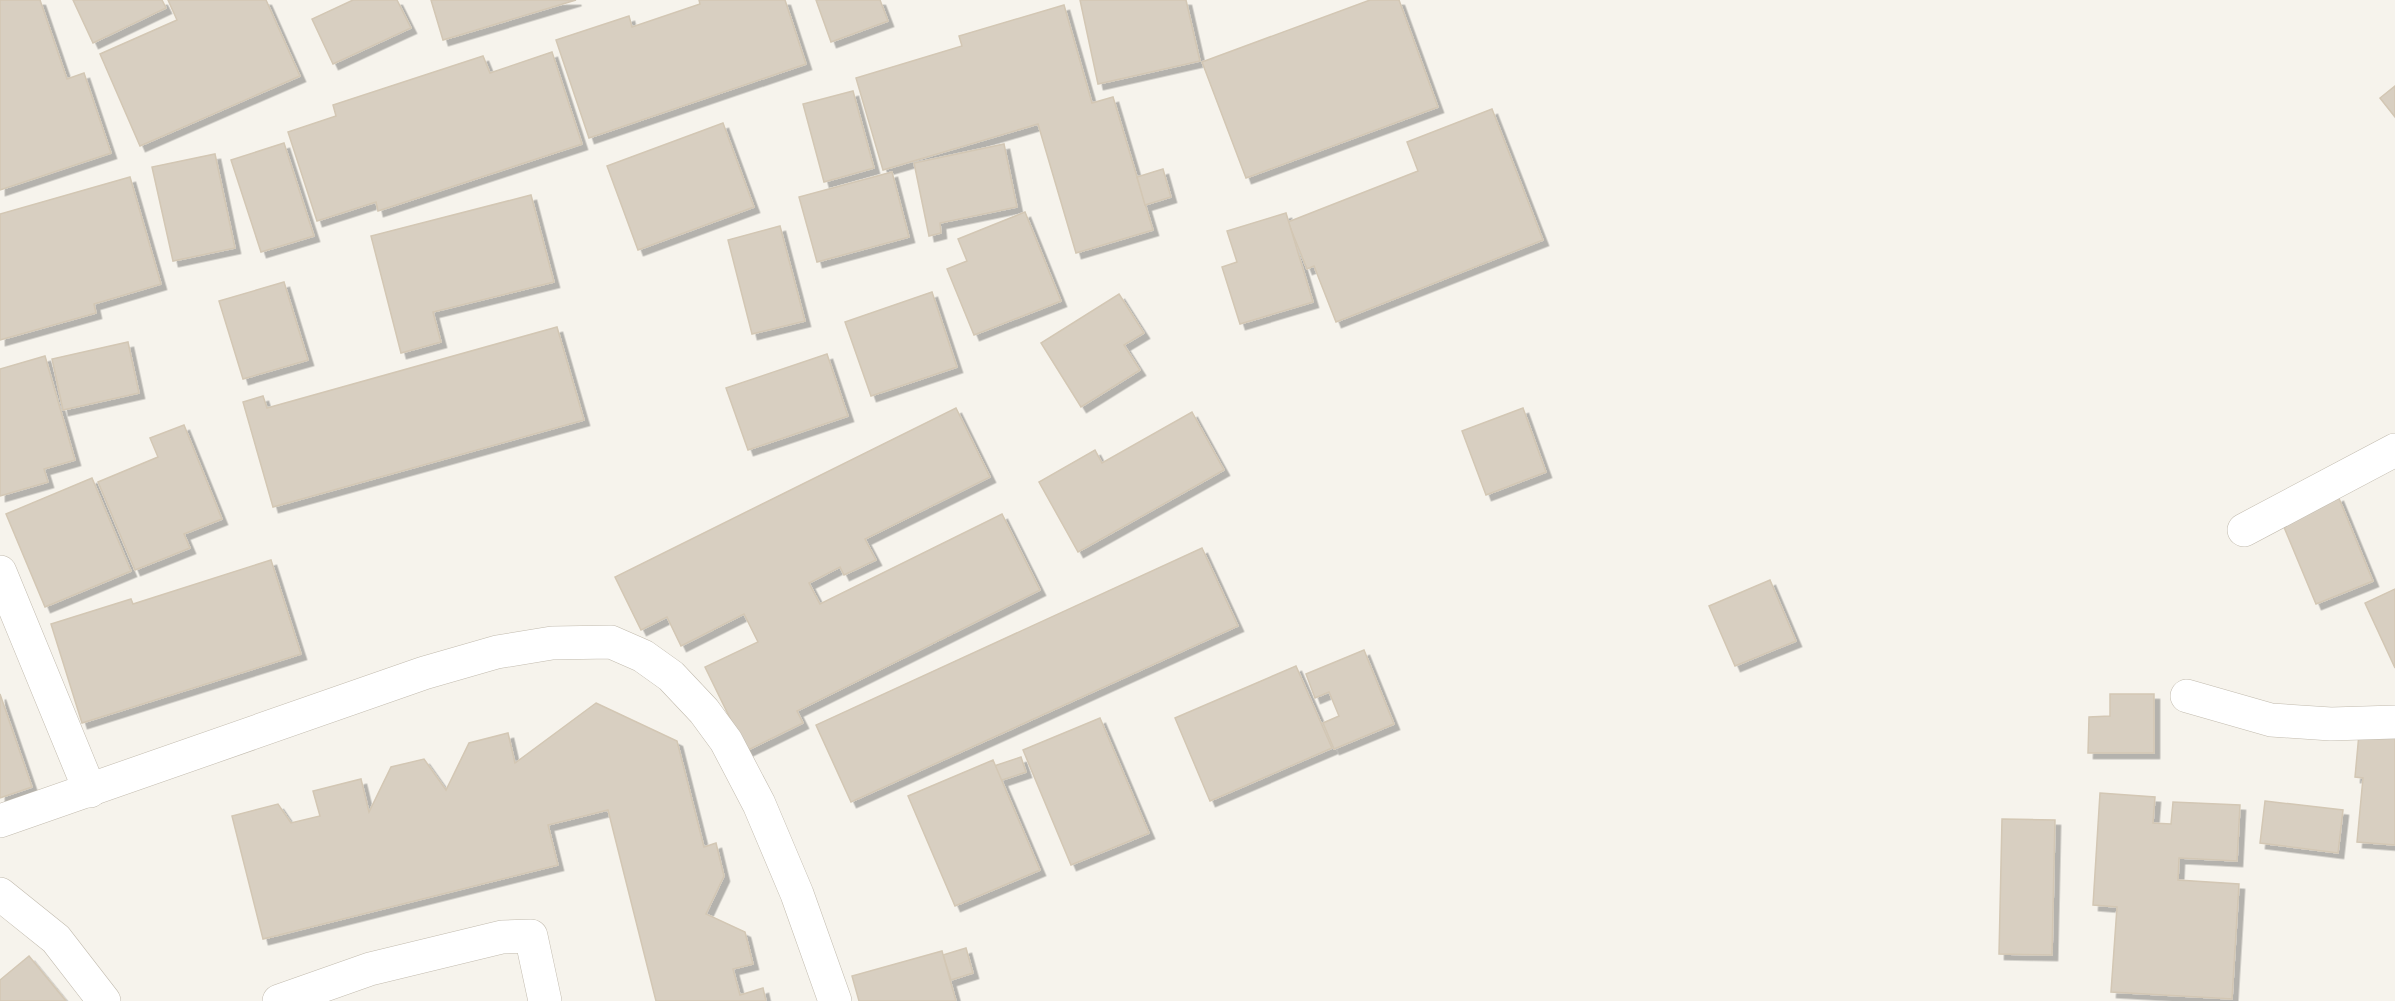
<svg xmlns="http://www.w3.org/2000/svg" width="2395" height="1001" viewBox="0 0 2395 1001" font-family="'PT Sans Narrow',sans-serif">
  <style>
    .building { fill: #d8cfc1; stroke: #d3c7b4; stroke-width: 1.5; filter: url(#shadow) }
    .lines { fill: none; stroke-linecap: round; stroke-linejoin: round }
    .minor-casing { stroke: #c2bbae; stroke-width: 34 }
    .minor { stroke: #fff; stroke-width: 33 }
  </style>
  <defs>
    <filter id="shadow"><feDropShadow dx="5.5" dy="5.5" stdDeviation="0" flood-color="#0004"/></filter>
  </defs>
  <rect width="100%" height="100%" fill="#f6f3ec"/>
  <!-- building -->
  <g class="building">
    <polygon points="0,0 40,0 67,79 84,73 111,153 0,190"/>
    <polygon points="73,0 162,0 166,8 93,43"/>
    <polygon points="168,0 266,0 300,76 140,146 100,54 177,20"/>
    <polygon points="353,0 397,0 411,28 333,64 312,19"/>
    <polygon points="431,0 576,0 443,40"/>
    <polygon points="699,0 785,0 806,64 589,138 556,40 629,16 632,27 700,4"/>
    <polygon points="816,0 880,0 888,21 831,42"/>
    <polygon points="1080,0 1186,0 1200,61 1098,84"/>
    <polygon points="1370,0 1399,0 1438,107 1246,178 1202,62"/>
    <polygon points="1064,5 1092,103 1113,97 1153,230 1076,253 1038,124 883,170 856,78 962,46 959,36"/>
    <polygon points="552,52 582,144 378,211 376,202 317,221 288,132 336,116 333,105 483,56 490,73"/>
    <polygon points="2395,86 2395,117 2380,98"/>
    <polygon points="853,91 874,168 824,182 803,104"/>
    <polygon points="1492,109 1543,240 1336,322 1314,266 1307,269 1288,222 1418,171 1407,142"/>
    <polygon points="723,123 754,207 638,250 607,166"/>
    <polygon points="284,143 314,236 261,252 231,160"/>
    <polygon points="1004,144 1017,207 940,223 941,233 929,236 914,163"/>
    <polygon points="215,154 235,248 173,261 152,167"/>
    <polygon points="1163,169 1171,197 1145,205 1137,177"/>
    <polygon points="892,172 909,237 817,262 799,197"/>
    <polygon points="130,177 161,284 94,304 96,313 0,340 0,214"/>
    <polygon points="531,195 554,282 433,312 441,342 401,353 371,236"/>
    <polygon points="1025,212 1061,301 974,335 947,269 967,261 958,239"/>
    <polygon points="1286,213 1313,302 1240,324 1222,267 1237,262 1227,231"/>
    <polygon points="780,226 805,321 752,334 728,240"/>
    <polygon points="284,282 308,360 243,379 219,301"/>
    <polygon points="932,292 957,367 871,396 845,322"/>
    <polygon points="1119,294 1144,333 1124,345 1140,370 1081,407 1041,343"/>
    <polygon points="557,327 584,420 273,507 243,402 263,396 267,408"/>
    <polygon points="128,342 139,393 63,410 52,359"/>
    <polygon points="827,354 848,416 748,450 726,388"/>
    <polygon points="45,356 75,460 44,469 48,482 0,496 0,369"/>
    <polygon points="956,408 990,477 865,539 876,560 844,575 840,567 809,583 820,604 1002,514 1040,590 797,711 803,723 746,751 705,667 758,642 744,614 681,646 667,617 641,630 615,577"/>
    <polygon points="1523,408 1546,472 1486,495 1462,431"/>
    <polygon points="1192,412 1224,470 1078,552 1039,482 1095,450 1102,463"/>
    <polygon points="184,425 222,519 184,534 190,548 135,570 98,482 158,457 150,438"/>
    <polygon points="92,478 131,571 45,607 6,514"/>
    <polygon points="2338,496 2373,581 2316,604 2281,520"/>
    <polygon points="1202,548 1238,626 851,802 816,725"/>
    <polygon points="271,560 301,654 82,723 51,624 131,599 133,604"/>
    <polygon points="1770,580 1796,641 1735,666 1709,606"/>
    <polygon points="2395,589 2395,668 2365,603"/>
    <polygon points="1364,650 1394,724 1334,749 1323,723 1339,716 1329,692 1315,698 1306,674"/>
    <polygon points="1296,666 1332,748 1210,801 1175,718"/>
    <polygon points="0,694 32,787 0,798"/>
    <polygon points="2110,694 2154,694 2154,753 2088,753 2089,717 2110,716"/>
    <polygon points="596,703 677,741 704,847 716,843 724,876 706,914 745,932 753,964 733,969 740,995 763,988 766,1001 656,1001 608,810 548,825 558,865 263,939 232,816 278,804 291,823 320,816 313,791 361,779 369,812 391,767 424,759 446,790 469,743 508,733 515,763"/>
    <polygon points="2361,712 2395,715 2395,845 2357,842 2363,778 2355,777"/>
    <polygon points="1100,718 1149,833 1071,865 1023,750"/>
    <polygon points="1021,757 1026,772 999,781 994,766"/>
    <polygon points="993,760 1040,870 955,906 908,796"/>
    <polygon points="2100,793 2155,797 2153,823 2171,824 2173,802 2240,805 2237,861 2179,858 2178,880 2239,884 2232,999 2111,992 2117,907 2093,905"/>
    <polygon points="2265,801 2343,810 2338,853 2260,843"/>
    <polygon points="2002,819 2055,820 2052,955 1999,954"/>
    <polygon points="966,948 973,973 951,980 943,955"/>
    <polygon points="942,951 956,1001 859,1001 852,976"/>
    <polygon points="29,956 66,1001 0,1001 0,980"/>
  </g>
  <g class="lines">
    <!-- minor casing -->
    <g class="minor-casing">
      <g id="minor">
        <polyline points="2244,530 2395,450"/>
        <polyline points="0,572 90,791"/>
        <polyline points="2187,696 2271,720 2331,724 2395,722"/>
        <polyline points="0,821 424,673 497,652 552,643 611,642 643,656 671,676 704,711 726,741 759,804 797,894 835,1001"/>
        <polyline points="0,894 56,939 104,1001"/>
        <polyline points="279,1001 370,969 502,937 531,936 545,1001"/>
      </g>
    </g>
    <!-- minor -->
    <use href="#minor" class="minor"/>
  </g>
</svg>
